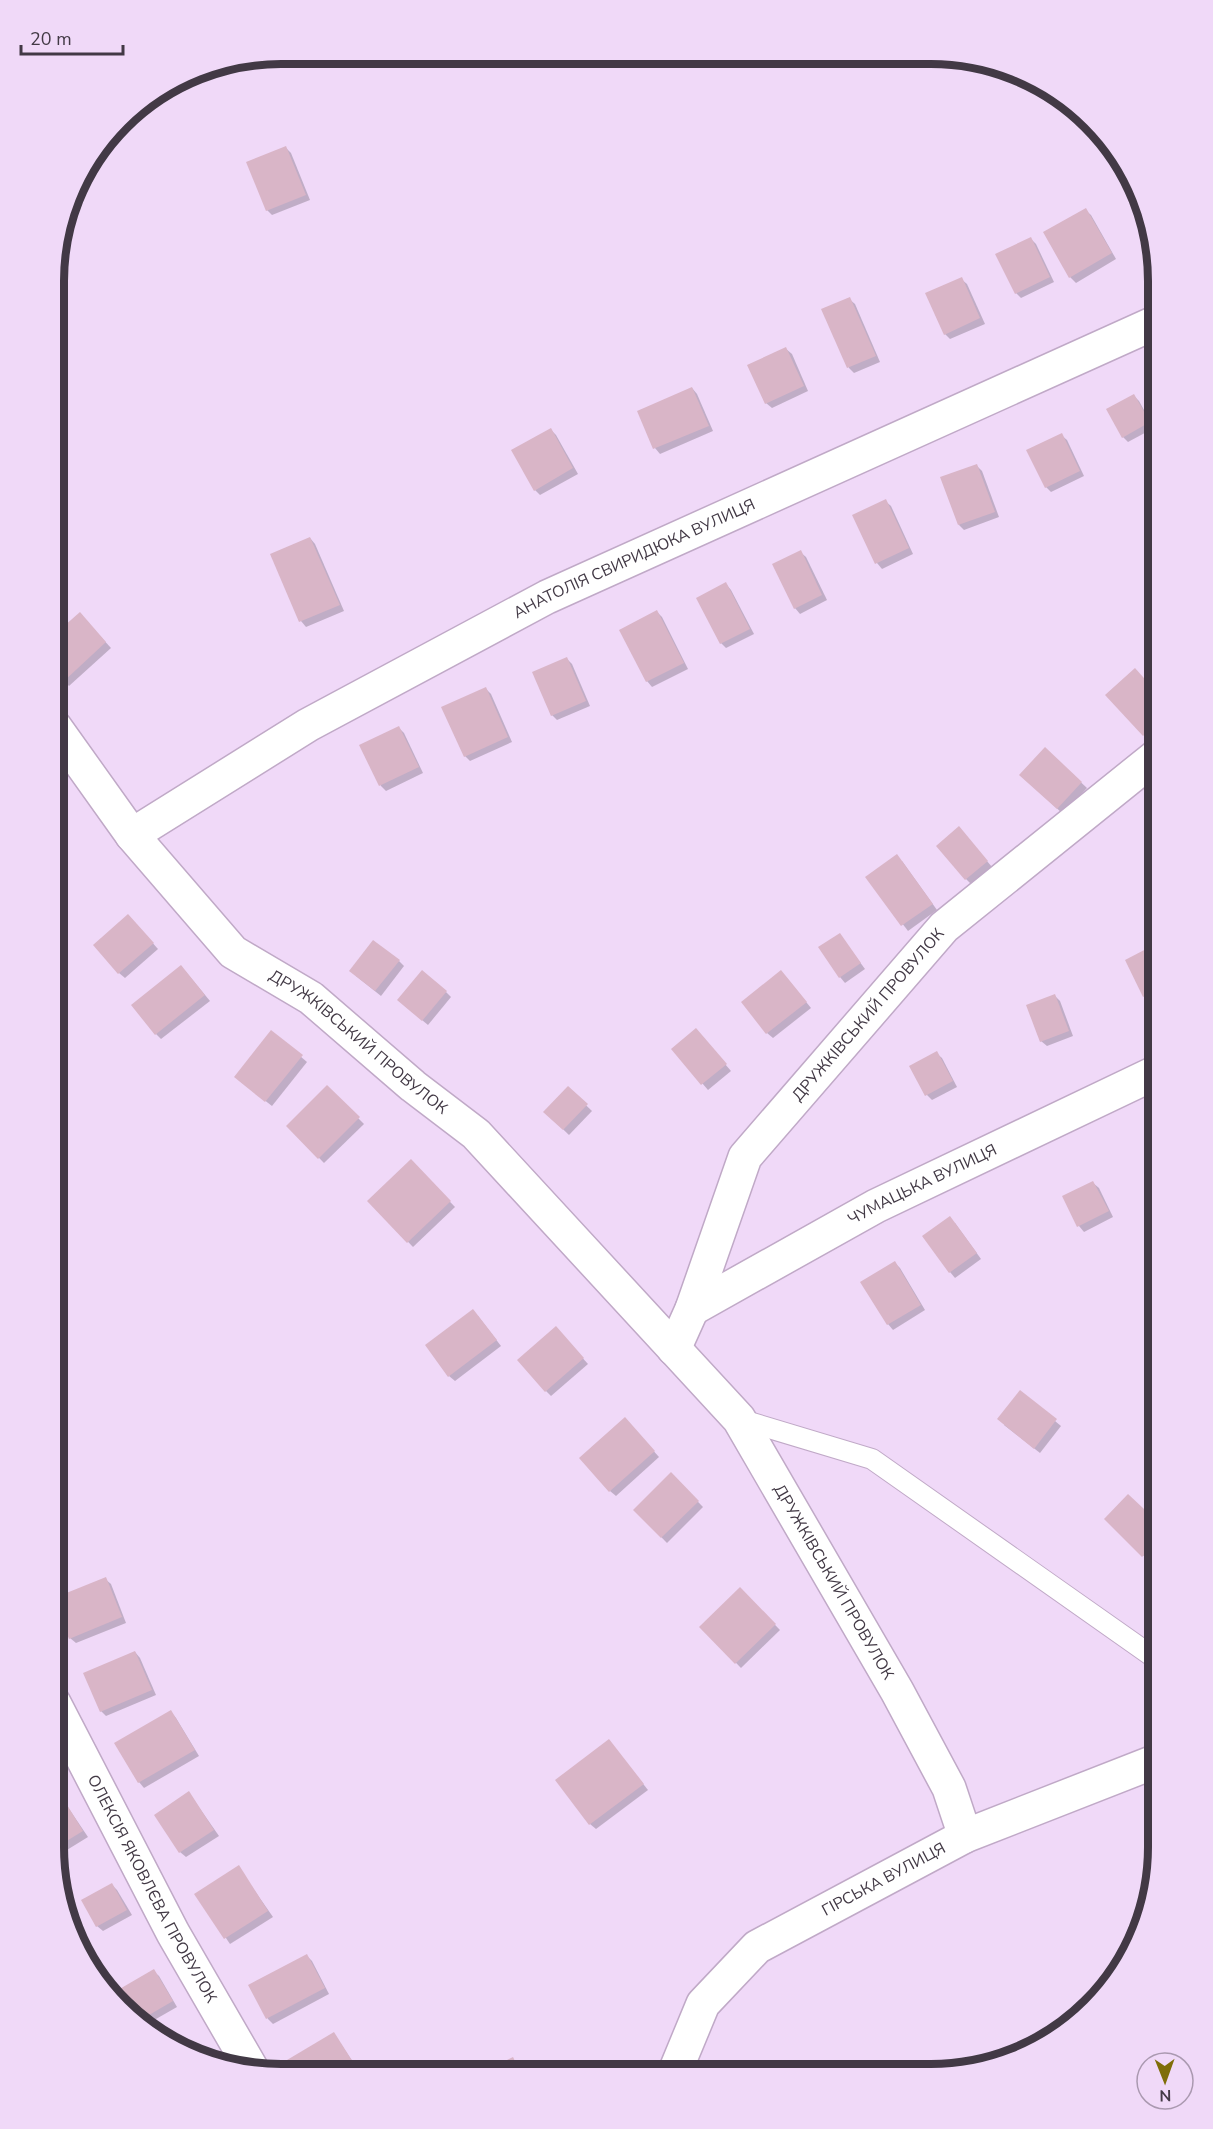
<svg xmlns="http://www.w3.org/2000/svg" width="1213" height="2129" viewBox="0 0 1213 2129" font-family="'Nunito Sans',sans-serif">
  <style>
    .shadow { fill: #0003 }
    .building { fill: #d9b5c7 }
    .lines { fill: none; stroke-linecap: round; stroke-linejoin: round }
    .service-casing { stroke: #c0a9c7; stroke-width: 22 }
    .minor-casing { stroke: #c0a9c7; stroke-width: 36 }
    .service { stroke: #fff; stroke-width: 20 }
    .minor { stroke: #fff; stroke-width: 33 }
    .labels { text-anchor: middle; dominant-baseline: central; stroke-width: 4.5; stroke-linejoin: round; paint-order: stroke }
    .street-label { font-size: 16px; fill: #423945; stroke: #f0d9f8 }
    .rim { fill: none; stroke: #423945; stroke-width: 8 }
  </style>
  <rect width="100%" height="100%" fill="#f0d9f8"/>
  <!-- shadow -->
  <g class="shadow">
    <polygon points="286,148 291,153 310,200 272,215 267,210"/>
    <polygon points="1085,210 1091,215 1116,259 1076,283 1070,277"/>
    <polygon points="1031,239 1036,244 1054,282 1021,298 1016,293"/>
    <polygon points="961,279 967,284 985,324 950,339 945,334"/>
    <polygon points="849,299 855,304 880,362 854,373 849,368 823,310"/>
    <polygon points="786,349 792,354 808,391 772,408 766,403"/>
    <polygon points="692,388 697,394 713,431 660,454 655,448 639,412"/>
    <polygon points="1134,396 1139,401 1154,428 1128,442 1123,437"/>
    <polygon points="551,430 556,435 578,474 540,495 535,490"/>
    <polygon points="1061,435 1067,440 1084,476 1051,492 1046,487"/>
    <polygon points="976,465 982,471 999,517 964,530 959,525"/>
    <polygon points="885,501 891,506 913,554 882,569 877,563 854,516"/>
    <polygon points="310,538 315,544 344,611 306,627 301,621 272,555"/>
    <polygon points="800,552 806,557 827,600 800,614 795,608"/>
    <polygon points="726,584 731,590 754,634 726,648 721,643"/>
    <polygon points="657,612 662,617 688,669 652,687 647,681"/>
    <polygon points="80,614 111,648 69,686 55,672"/>
    <polygon points="567,659 572,664 590,706 557,720 552,715"/>
    <polygon points="485,688 491,694 512,742 470,761 465,756"/>
    <polygon points="1107,695 1159,696 1159,732 1150,740"/>
    <polygon points="399,728 404,733 423,773 386,791 381,786 361,746"/>
    <polygon points="1045,749 1087,788 1063,814 1021,775"/>
    <polygon points="964,834 992,867 971,884 966,879"/>
    <polygon points="902,861 937,910 908,931 867,877"/>
    <polygon points="55,905 61,911 55,916"/>
    <polygon points="133,921 158,949 125,978 119,973"/>
    <polygon points="840,935 865,969 845,983 840,977"/>
    <polygon points="1150,949 1159,962 1159,997 1150,1001 1144,996"/>
    <polygon points="399,961 404,966 381,996 356,976"/>
    <polygon points="186,972 210,1001 161,1039 156,1034"/>
    <polygon points="786,977 811,1008 773,1038 767,1033"/>
    <polygon points="446,992 451,997 428,1025 404,1005"/>
    <polygon points="1055,996 1060,1001 1073,1036 1047,1046 1041,1041"/>
    <polygon points="272,1032 307,1062 272,1106 241,1082"/>
    <polygon points="701,1036 731,1071 708,1090 673,1049"/>
    <polygon points="936,1053 942,1058 957,1087 932,1100 927,1095"/>
    <polygon points="327,1087 364,1124 324,1163 288,1126"/>
    <polygon points="568,1088 592,1111 569,1135 545,1112"/>
    <polygon points="411,1161 455,1207 413,1247 369,1201"/>
    <polygon points="1093,1183 1099,1188 1113,1217 1084,1232 1079,1226 1064,1197"/>
    <polygon points="955,1223 981,1259 955,1278 950,1272"/>
    <polygon points="895,1263 900,1268 925,1310 893,1330 888,1324"/>
    <polygon points="478,1316 501,1346 455,1381 449,1376"/>
    <polygon points="561,1334 588,1364 551,1396 546,1391"/>
    <polygon points="1020,1392 1061,1426 1040,1453 1004,1425"/>
    <polygon points="630,1425 659,1457 616,1496 610,1491"/>
    <polygon points="671,1474 703,1507 667,1543 635,1510"/>
    <polygon points="1106,1519 1159,1526 1159,1551 1149,1561"/>
    <polygon points="105,1579 111,1584 126,1623 76,1643 70,1638"/>
    <polygon points="740,1589 780,1630 741,1668 701,1627"/>
    <polygon points="135,1652 140,1658 156,1695 106,1716 101,1711"/>
    <polygon points="171,1712 176,1718 199,1756 144,1788 139,1782"/>
    <polygon points="609,1741 648,1790 596,1829 590,1824"/>
    <polygon points="189,1793 219,1836 186,1857 180,1852"/>
    <polygon points="61,1797 88,1837 62,1853 54,1843 54,1801"/>
    <polygon points="238,1867 273,1917 230,1944 196,1894"/>
    <polygon points="112,1885 117,1890 132,1915 103,1931 97,1926"/>
    <polygon points="307,1956 312,1961 329,1994 273,2024 268,2019 250,1986"/>
    <polygon points="153,1971 159,1976 177,2007 142,2027 112,1995"/>
    <polygon points="334,2034 357,2068 349,2073 297,2073 289,2061"/>
    <polygon points="512,2059 523,2074 483,2074"/>
  </g>
  <!-- building -->
  <g class="building">
    <polygon points="286,146 306,195 266,211 246,162"/>
    <polygon points="1086,208 1112,253 1069,278 1043,232"/>
    <polygon points="1031,237 1050,277 1015,294 995,254"/>
    <polygon points="962,277 980,318 944,335 925,293"/>
    <polygon points="850,297 876,356 847,368 821,309"/>
    <polygon points="786,347 804,386 765,404 747,365"/>
    <polygon points="692,387 709,426 653,449 637,411"/>
    <polygon points="1134,394 1150,422 1122,438 1106,409"/>
    <polygon points="551,428 573,468 534,491 511,450"/>
    <polygon points="1062,433 1080,471 1045,488 1026,450"/>
    <polygon points="977,464 995,512 958,525 940,477"/>
    <polygon points="886,499 909,548 875,564 852,515"/>
    <polygon points="310,537 340,605 299,622 270,554"/>
    <polygon points="801,550 822,595 794,609 772,564"/>
    <polygon points="726,582 750,629 720,644 696,598"/>
    <polygon points="657,610 684,663 646,682 619,630"/>
    <polygon points="80,612 106,642 63,682 55,674 55,634"/>
    <polygon points="567,657 586,701 551,716 532,672"/>
    <polygon points="1135,668 1159,695 1159,722 1143,736 1105,695"/>
    <polygon points="486,687 508,737 464,757 441,707"/>
    <polygon points="399,726 419,767 379,786 359,745"/>
    <polygon points="1045,747 1082,782 1057,809 1019,775"/>
    <polygon points="959,826 988,861 965,880 936,846"/>
    <polygon points="897,854 933,904 901,926 865,877"/>
    <polygon points="128,914 154,943 118,974 93,945"/>
    <polygon points="840,933 861,963 839,978 818,947"/>
    <polygon points="373,940 400,960 375,991 349,971"/>
    <polygon points="1150,947 1159,965 1159,989 1143,997 1125,960"/>
    <polygon points="181,965 205,995 155,1035 131,1005"/>
    <polygon points="422,970 447,991 422,1021 397,1000"/>
    <polygon points="781,970 807,1002 766,1034 741,1002"/>
    <polygon points="1055,994 1069,1031 1040,1042 1026,1005"/>
    <polygon points="696,1028 727,1064 701,1085 671,1049"/>
    <polygon points="271,1030 303,1055 265,1102 234,1077"/>
    <polygon points="937,1051 953,1081 925,1096 909,1066"/>
    <polygon points="327,1085 360,1117 318,1159 286,1126"/>
    <polygon points="568,1086 588,1104 563,1130 543,1112"/>
    <polygon points="411,1159 451,1201 407,1243 367,1201"/>
    <polygon points="1093,1181 1109,1211 1077,1227 1062,1196"/>
    <polygon points="950,1216 977,1253 949,1273 922,1236"/>
    <polygon points="895,1261 921,1305 887,1325 860,1282"/>
    <polygon points="473,1309 497,1340 448,1377 425,1345"/>
    <polygon points="556,1326 584,1358 545,1392 517,1360"/>
    <polygon points="1020,1390 1057,1419 1034,1449 997,1419"/>
    <polygon points="625,1417 655,1451 609,1492 579,1458"/>
    <polygon points="671,1472 699,1501 661,1538 633,1510"/>
    <polygon points="1128,1494 1159,1523 1159,1540 1142,1557 1104,1519"/>
    <polygon points="106,1577 122,1617 69,1639 54,1603 54,1598"/>
    <polygon points="740,1587 776,1624 735,1664 699,1627"/>
    <polygon points="135,1651 152,1690 100,1712 83,1673"/>
    <polygon points="171,1710 195,1750 138,1783 114,1743"/>
    <polygon points="609,1739 644,1784 589,1825 555,1780"/>
    <polygon points="189,1791 214,1830 179,1853 154,1815"/>
    <polygon points="61,1795 83,1831 55,1848 54,1800"/>
    <polygon points="239,1865 268,1911 224,1939 194,1894"/>
    <polygon points="112,1883 127,1910 96,1927 81,1900"/>
    <polygon points="307,1954 325,1988 266,2019 248,1985"/>
    <polygon points="154,1969 173,2001 137,2022 111,1994"/>
    <polygon points="334,2032 353,2062 335,2073 295,2073 287,2060"/>
    <polygon points="513,2057 521,2074 479,2074"/>
  </g>
  <g class="lines">
    <!-- service casing -->
    <g class="service-casing">
      <polyline id="service" points="739,1419 872,1459 1159,1661"/>
    </g>
    <!-- minor casing -->
    <g class="minor-casing">
      <g id="minor">
        <path id="s1" d="M55 727 132 835 233 952 311 998 413 1086 476 1134 739 1419 897 1691 949 1788 965 1836"/>
        <path id="s2" d="M132 835 308 725 547 597 1159 321"/>
        <path id="s3" d="M692 1309 876 1206 1159 1071"/>
        <path id="s4" d="M674 1349 692 1309 745 1157 944 927 1159 754"/>
        <path id="s5" d="M54 1703 173 1933 254 2073"/>
        <path id="s6" d="M674 2074 703 2004 757 1947 965 1836 1159 1760"/>
      </g>
    </g>
    <!-- service -->
    <use href="#service" class="service"/>
    <!-- minor -->
    <use href="#minor" class="minor"/>
  </g>
  <g class="labels">
    <!-- street labels -->
    <g class="street-label">
      <text stroke="none"><textPath href="#s2" startOffset="574">АНАТОЛІЯ СВИРИДЮКА ВУЛИЦЯ</textPath></text>
      <text stroke="none"><textPath href="#s4" startOffset="393">ДРУЖКІВСЬКИЙ ПРОВУЛОК</textPath></text>
      <text stroke="none"><textPath href="#s1" startOffset="442">ДРУЖКІВСЬКИЙ ПРОВУЛОК</textPath></text>
      <text stroke="none"><textPath href="#s3" startOffset="262">ЧУМАЦЬКА ВУЛИЦЯ</textPath></text>
      <text stroke="none"><textPath href="#s1" startOffset="1168">ДРУЖКІВСЬКИЙ ПРОВУЛОК</textPath></text>
      <text stroke="none"><textPath href="#s6" startOffset="298">ГІРСЬКА ВУЛИЦЯ</textPath></text>
      <text stroke="none"><textPath href="#s5" startOffset="210">ОЛЕКСІЯ ЯКОВЛЄВА ПРОВУЛОК</textPath></text>
    </g>
  </g>
  <!-- crop -->
  <path d="M0 0H1213V2129H0ZM281 64H931A217 217 0 0 1 1148 281V1847A217 217 0 0 1 931 2064H281A217 217 0 0 1 64 1847V281A217 217 0 0 1 281 64Z" fill="#f0d9f8" fill-rule="evenodd"/>
  <path class="rim" d="M281 64H931A217 217 0 0 1 1148 281V1847A217 217 0 0 1 931 2064H281A217 217 0 0 1 64 1847V281A217 217 0 0 1 281 64Z"/>
  <!-- north arrow -->
  <g transform="translate(1165 2081) rotate(179)"><circle r="28" fill="#f0d9f8" stroke="#aa99b0" stroke-width="1.5"/>
  <path d="M0-4.5L10 22L0 15L-10 22Z" fill="#7f6d09"/>
  <text y="-9" font-size="16" font-weight="bold" text-anchor="middle" fill="#423945">N</text>
  </g>
  <!-- scale -->
  <path d="M21 45v9h102v-9" fill="none" stroke="#423945" stroke-width="3"/>
  <text x="30" y="45" font-size="18" fill="#423945" stroke="#f0d9f8" stroke-width="4.5" paint-order="stroke">20 m</text>
</svg>
